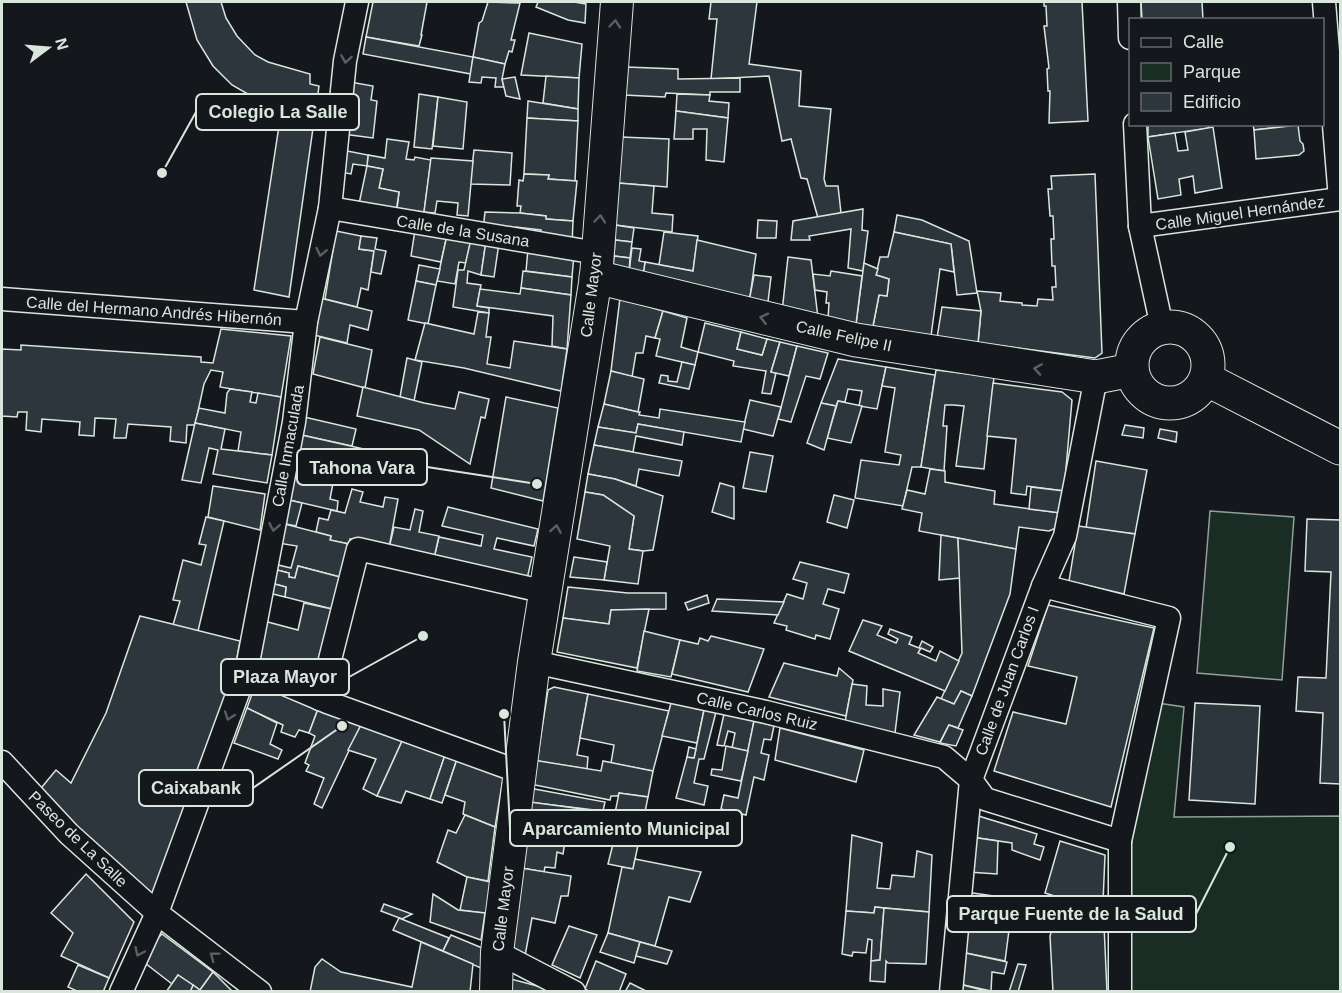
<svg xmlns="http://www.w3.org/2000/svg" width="1342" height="993" viewBox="0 0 1342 993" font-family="Arial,sans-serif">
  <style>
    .green { fill: #1a2d24; stroke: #939e99; stroke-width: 1.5 }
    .building { fill: #2c363c; stroke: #d8e6dc; stroke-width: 1.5 }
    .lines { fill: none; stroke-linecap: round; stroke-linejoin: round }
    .street-casing { stroke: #d8e6dc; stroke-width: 25 }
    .secondary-casing { stroke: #d8e6dc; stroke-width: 34 }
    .primary-casing { stroke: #d8e6dc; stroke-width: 35 }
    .street { stroke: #14181c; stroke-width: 22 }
    .secondary { stroke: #14181c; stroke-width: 32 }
    .primary { stroke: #14181c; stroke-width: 33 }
    .oneway { stroke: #59605f }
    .labels { text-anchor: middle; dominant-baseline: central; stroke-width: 4.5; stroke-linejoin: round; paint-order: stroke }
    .street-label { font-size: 16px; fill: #d8e6dc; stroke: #14181c }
    .leader { fill: none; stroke: #d8e6dc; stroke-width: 2 }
    .callout-dot { fill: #d8e6dc; stroke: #14181c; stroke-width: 2 }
    .callout { fill: #14181c; stroke: #d8e6dc; stroke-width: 2 }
    .callout-label { font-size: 18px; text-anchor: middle; font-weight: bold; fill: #d8e6dc }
  </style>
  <rect width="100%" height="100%" fill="#14181c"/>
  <!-- green -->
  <g class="green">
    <polygon points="1210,511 1294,517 1282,680 1197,673"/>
    <polygon points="1151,702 1184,707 1174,817 1340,816 1340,991 1120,992 1120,841"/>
  </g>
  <!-- building -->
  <g class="building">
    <polygon points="186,2 221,2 226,18 237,36 255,55 268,62 310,74 310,84 319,86 289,297 254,290 282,106 253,97 232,85 213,66 197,40"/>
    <polygon points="373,2 429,2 427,2 421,35 422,35 419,46 366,37"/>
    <polygon points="488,2 520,3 511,40 515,40 512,52 509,51 505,64 473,57 479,23 482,21"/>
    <polygon points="538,2 574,2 586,4 585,23 568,20 536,7"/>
    <polygon points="711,2 757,2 749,64 801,71 799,106 831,109 824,179 826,186 838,186 841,213 818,218 807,179 801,178 791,139 782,141 769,76 711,79 717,19 709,19"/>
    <polygon points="1044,2 1082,2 1088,121 1049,123 1050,91 1048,91 1047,69 1049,68 1044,26 1047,26 1046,6 1044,6"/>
    <polygon points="1141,2 1202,2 1203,20 1142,20"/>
    <polygon points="529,33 582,44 579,78 521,75"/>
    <polygon points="366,37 473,57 471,74 363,54"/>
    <polygon points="473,57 505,64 502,79 504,87 495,87 496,78 482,77 481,83 469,82"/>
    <polygon points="626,67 678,69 678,79 740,78 740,92 710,92 710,95 666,93 665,97 624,95"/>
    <polygon points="546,76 579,78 578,109 543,103"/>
    <polygon points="515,77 520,99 506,96 502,79"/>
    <polygon points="350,82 373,86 371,100 377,101 373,138 343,134"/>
    <polygon points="419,94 438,97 432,149 414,147"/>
    <polygon points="677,94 710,95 709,101 729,103 728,118 676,111"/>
    <polygon points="438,97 467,102 463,149 433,146"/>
    <polygon points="528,101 578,109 578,121 527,118"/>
    <polygon points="676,111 728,118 724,162 706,160 707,129 693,129 693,139 674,139"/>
    <polygon points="527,118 578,121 575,181 548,179 549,175 524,174"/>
    <polygon points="1148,124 1208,124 1209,128 1148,137"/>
    <polygon points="1253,124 1297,124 1298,125 1254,130"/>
    <polygon points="1298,125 1300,141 1303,144 1304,151 1299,155 1256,159 1254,130"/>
    <polygon points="1213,127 1222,188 1195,193 1193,176 1179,179 1181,195 1158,199 1148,137 1175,133 1178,151 1188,150 1185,132"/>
    <polygon points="621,137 669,139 667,187 618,183"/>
    <polygon points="387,139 409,142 406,159 414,160 415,157 431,160 424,212 397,209 399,192 379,188 383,169 367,166 368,155 385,158"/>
    <polygon points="342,150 368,155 367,166 353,164 351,174 340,172"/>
    <polygon points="474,150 512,153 510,185 470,184"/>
    <polygon points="431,158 473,161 468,216 457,215 458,203 437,201 435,213 424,212"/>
    <polygon points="367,166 383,169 379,188 399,192 396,212 359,204"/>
    <polygon points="524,174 549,175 548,179 577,181 573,221 546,219 546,216 520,213 521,206 517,206 519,180 523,181"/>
    <polygon points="1095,174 1102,353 1095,358 978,343 981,311 977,291 1001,293 1000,301 1022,303 1022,305 1037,306 1038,299 1053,300 1052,287 1056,287 1055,266 1052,266 1051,239 1054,239 1053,216 1050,216 1048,189 1052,189 1051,176"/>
    <polygon points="618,183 654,186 652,213 673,215 672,232 615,225"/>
    <polygon points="863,209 862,230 868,231 863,271 848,268 851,229 809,236 810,240 791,240 793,221"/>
    <polygon points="485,212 520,213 546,216 546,219 573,221 572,246 541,241 541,230 516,227 514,236 483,230"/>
    <polygon points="897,215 922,220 969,241 977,293 957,295 951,244 894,232"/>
    <polygon points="758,220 777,221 776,238 757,238"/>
    <polygon points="615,225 634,228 632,242 615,240"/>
    <polygon points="415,230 447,235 441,262 411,256"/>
    <polygon points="336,231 361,236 359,249 374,251 368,290 361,288 357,307 325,299"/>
    <polygon points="664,232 698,236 693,271 659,265"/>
    <polygon points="894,232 951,244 954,272 940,269 931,336 873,326 879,295 887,296 889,279 876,275 880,257 888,257"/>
    <polygon points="447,235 471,239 466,263 459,262 455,284 437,281"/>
    <polygon points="361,236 377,238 375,249 386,251 381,274 371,272 374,251 359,249"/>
    <polygon points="471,239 486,241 481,275 468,271 467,283 481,285 477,306 489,308 489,313 453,307 458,270 464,270"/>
    <polygon points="615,240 632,242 630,258 614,256"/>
    <polygon points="697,240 756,254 749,304 643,275 645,262 693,271"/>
    <polygon points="486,241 499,243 494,277 481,275"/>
    <polygon points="632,248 641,249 639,261 645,262 643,275 629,272"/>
    <polygon points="528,249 574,255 572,277 526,271"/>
    <polygon points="614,256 630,258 629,272 613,268"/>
    <polygon points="788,257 811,260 818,318 782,312"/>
    <polygon points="864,263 878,269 876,275 889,279 887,296 879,295 873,326 856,324"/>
    <polygon points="419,265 440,269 436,285 416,281"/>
    <polygon points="523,271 572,277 571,295 521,288"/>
    <polygon points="831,271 862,276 856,324 828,319 829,303 826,303 827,292 815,290 813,274 830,276"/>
    <polygon points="754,275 771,277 767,310 748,307"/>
    <polygon points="416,281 436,285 428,324 408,320"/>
    <polygon points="521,288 571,295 567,349 552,346 553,316 477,306 480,289 520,294"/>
    <polygon points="320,298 372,311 368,330 350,325 347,343 314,335"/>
    <polygon points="620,298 663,311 655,338 646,336 643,353 636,353 632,377 611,371"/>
    <polygon points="942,307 981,311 978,343 937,338"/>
    <polygon points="663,311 687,318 681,347 698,352 695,365 656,356 660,339 655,338"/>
    <polygon points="478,312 489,313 486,337 491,337 487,364 510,368 514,341 567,349 561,391 464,368 415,360 425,323 474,334"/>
    <polygon points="705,323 741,332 737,349 762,355 767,339 780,342 771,372 776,373 771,394 762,393 766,371 733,366 734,361 698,352"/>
    <polygon points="221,329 291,336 281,397 220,387 223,372 211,370 204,384 195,425 187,425 186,443 170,441 171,427 128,424 126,438 114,438 116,419 95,418 94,436 79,435 80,422 42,419 41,432 26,430 27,412 18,412 17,417 2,416 2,349 21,350 21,345 201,357 201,362 213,363"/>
    <polygon points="741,332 767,339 762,355 737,349"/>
    <polygon points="320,337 372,350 365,388 313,374"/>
    <polygon points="780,342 797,346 789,376 771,372"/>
    <polygon points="797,346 828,353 820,379 806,376 791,422 778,419"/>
    <polygon points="407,358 422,362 414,401 400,397"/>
    <polygon points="838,359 886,367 877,409 859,406 862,391 848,389 845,402 838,401 836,406 821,403"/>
    <polygon points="682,362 695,365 689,389 659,383 661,375 668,376 668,381 677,382"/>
    <polygon points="886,367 935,375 921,467 912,467 903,506 855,498 861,460 899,465 901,455 885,452 895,388 882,386"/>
    <polygon points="936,370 994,377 984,469 956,466 964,406 953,405 945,405 943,426 947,426 944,471 921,467"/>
    <polygon points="611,371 644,379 638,412 604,404"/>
    <polygon points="993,383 1062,392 1072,400 1064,491 1027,486 1026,495 1011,493 1016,439 987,436"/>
    <polygon points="363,387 424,403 455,409 459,392 489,399 485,418 481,417 470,464 419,430 357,416"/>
    <polygon points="230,389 252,392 250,402 256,403 258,393 281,397 272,455 238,451 241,432 195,423 199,408 225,413 227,393"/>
    <polygon points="506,397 558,408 543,501 491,488"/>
    <polygon points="750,400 781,407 773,436 743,429"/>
    <polygon points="838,401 862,406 851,443 827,438"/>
    <polygon points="821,403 836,406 824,450 807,443"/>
    <polygon points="604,404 638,412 640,412 639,415 659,418 660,409 745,422 741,442 638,424 636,433 598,427"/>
    <polygon points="300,416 356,429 352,446 297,434"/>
    <polygon points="195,423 225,429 221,449 272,455 267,483 213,474 218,450 209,448 201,483 182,480"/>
    <polygon points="638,424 684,432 682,445 636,436 633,452 594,445 598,427 636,433"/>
    <polygon points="1125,425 1144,428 1143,438 1122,435"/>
    <polygon points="1160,429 1177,432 1176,442 1158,438"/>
    <polygon points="297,434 364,449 357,472 338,468 340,458 317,454 315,464 292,460"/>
    <polygon points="594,445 682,461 679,476 639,469 636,486 615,479 588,474"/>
    <polygon points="750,452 773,456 766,492 743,488"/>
    <polygon points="292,460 344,470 341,485 333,483 330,499 338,501 337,511 285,499"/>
    <polygon points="1096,461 1147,470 1135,534 1086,528"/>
    <polygon points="930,469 945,471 945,482 995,491 994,504 1061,513 1061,526 1049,531 1019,527 1016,549 919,531 922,513 902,509 907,490 925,494"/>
    <polygon points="588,474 615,479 663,496 653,550 643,551 629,549 634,516 603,495 585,492"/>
    <polygon points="720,483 734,487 734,519 712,512"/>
    <polygon points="213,486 265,494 260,530 208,517"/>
    <polygon points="1031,487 1064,491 1061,513 1029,509"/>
    <polygon points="352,489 363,492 360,502 383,507 385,497 398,499 389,548 350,539 349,544 330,540 331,536 316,532 319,518 328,520 331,510 345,513"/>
    <polygon points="585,492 603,495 634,516 629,549 643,551 638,584 604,580 610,546 577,539"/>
    <polygon points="834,495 854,500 847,528 827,522"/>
    <polygon points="285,499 302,503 296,526 281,523"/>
    <polygon points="448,507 538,529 534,546 497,538 494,549 532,557 527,579 434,558 439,537 481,546 483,535 442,526"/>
    <polygon points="415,509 423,511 419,532 439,536 434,558 389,548 394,527 410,530"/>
    <polygon points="206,517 224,521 198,631 173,625 180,601 173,600 183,560 201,565 206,545 199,544"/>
    <polygon points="1307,519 1340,520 1340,784 1320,783 1323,713 1296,711 1298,677 1326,678 1331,572 1305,571"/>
    <polygon points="281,523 331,536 330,540 349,544 340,577 298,566 295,578 289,577 289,573 273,569 274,564 291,568 297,546 278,543"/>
    <polygon points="1078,526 1135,534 1124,594 1069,581"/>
    <polygon points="941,535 958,538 960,578 939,580"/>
    <polygon points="958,538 1016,549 1010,594 972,696 961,691 954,704 941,699 962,653"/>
    <polygon points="574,557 607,562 604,580 570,577"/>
    <polygon points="800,562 849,574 844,593 828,589 823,604 839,609 830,639 816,635 815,639 786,630 787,626 774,623 787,594 803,599 807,583 793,579"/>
    <polygon points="298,566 340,577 332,609 285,597 286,587 271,583 273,569 289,573 289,577 295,578"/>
    <polygon points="271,583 286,587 285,597 269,593"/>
    <polygon points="568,587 628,593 666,593 666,609 611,610 609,624 563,618"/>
    <polygon points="707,595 709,603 688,610 685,603"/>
    <polygon points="717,599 784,602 778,615 712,611"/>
    <polygon points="304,603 332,609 313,685 257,662 264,621 298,630"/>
    <polygon points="1048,605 1154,628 1111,807 994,771 1013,712 1066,724 1077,677 1028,666"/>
    <polygon points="649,609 637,668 557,652 563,618 609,624 611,610"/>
    <polygon points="140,616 240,641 233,681 153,897 37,793 56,770 71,783 106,713"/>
    <polygon points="863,620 882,626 877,635 896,643 898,639 888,634 890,629 912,637 909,644 919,648 922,641 933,647 930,652 921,648 918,653 936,661 940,651 959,661 945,691 849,651"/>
    <polygon points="644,631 680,640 671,677 637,671"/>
    <polygon points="711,636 764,649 748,692 672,674 680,640 698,644 700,638 708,641"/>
    <polygon points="784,663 837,676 839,668 853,680 846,716 769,697"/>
    <polygon points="258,677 318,709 309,733 299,730 295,737 281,732 283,725 247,708"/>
    <polygon points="852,684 867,686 866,705 883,706 883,689 900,692 895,733 845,722"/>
    <polygon points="554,687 588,694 577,755 588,757 587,769 537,761 548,690"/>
    <polygon points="961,691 972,696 958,728 949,725 940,742 914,735 937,697 954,704"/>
    <polygon points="588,694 669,711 653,771 611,763 614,745 580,738"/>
    <polygon points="671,703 704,710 697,743 662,736"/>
    <polygon points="1195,703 1260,706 1255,804 1189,800"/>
    <polygon points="247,708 277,723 270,744 282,750 278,759 234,743"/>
    <polygon points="318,709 361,725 322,808 314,804 324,778 306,771 309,765 305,763 315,736 309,733"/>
    <polygon points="704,710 716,712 704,759 699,759 694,783 708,786 704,805 676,798 687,757 694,758"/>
    <polygon points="724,714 754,721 748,751 732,748 735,733 728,731 724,746 717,745"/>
    <polygon points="754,721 774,726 771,740 764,739 761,753 769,755 764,780 754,777 746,815 721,809 724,795 738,798"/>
    <polygon points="361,725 403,739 377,796 363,789 376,759 348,750"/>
    <polygon points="949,725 963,730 956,746 940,743"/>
    <polygon points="780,728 864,750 856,782 775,760"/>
    <polygon points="403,739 446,752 430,799 406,791 401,803 377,796"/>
    <polygon points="726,746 748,751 741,781 711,775 712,769 722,770"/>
    <polygon points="689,747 696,749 694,758 687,757"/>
    <polygon points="446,752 458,756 442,803 430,799"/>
    <polygon points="458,756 504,772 495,827 463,814 465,802 445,795"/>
    <polygon points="533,760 601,771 603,761 653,771 648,797 619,793 618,796 611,796 610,800 530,784"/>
    <polygon points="529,788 605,802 603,811 527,802"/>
    <polygon points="619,793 648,797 644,817 615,813"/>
    <polygon points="530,802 582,809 577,843 524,834"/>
    <polygon points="972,814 1037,834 1034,844 1044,847 1040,860 1012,850 1012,843 971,837"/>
    <polygon points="465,815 495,827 488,881 467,877 437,862 448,830 456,833"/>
    <polygon points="522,834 565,841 563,854 557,852 555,868 545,867 544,872 516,867"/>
    <polygon points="852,835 882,843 877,888 890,889 892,875 914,877 917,851 932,855 929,912 875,907 874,913 846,911"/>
    <polygon points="971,837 998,841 997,874 968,872"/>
    <polygon points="614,840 638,845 633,869 608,864"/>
    <polygon points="1060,841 1105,855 1103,902 1107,992 1053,992 1050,936 1061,898 1045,893"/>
    <polygon points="635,859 701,872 690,902 669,897 655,946 608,933 622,867 633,869"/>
    <polygon points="521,868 571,876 568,896 561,896 555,923 532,918 525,956 509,944"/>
    <polygon points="86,874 134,922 109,978 61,956 73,933 51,913"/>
    <polygon points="467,877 495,883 491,914 460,910"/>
    <polygon points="966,892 1022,900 1042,905 1038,919 965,910"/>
    <polygon points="433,894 458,910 485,913 481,940 430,922"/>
    <polygon points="384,904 412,914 402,919 381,911"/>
    <polygon points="875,907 884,908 880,960 871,961 872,940 868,939 866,953 853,952 852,956 842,954 846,911 874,913"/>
    <polygon points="884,908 929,912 926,964 888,963 886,961 885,982 870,981 871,961 880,960"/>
    <polygon points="965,910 1011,915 1005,961 961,952"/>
    <polygon points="399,918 449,938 443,951 393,930"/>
    <polygon points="569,926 597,935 580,978 552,965"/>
    <polygon points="608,933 640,942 634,963 600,952"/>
    <polygon points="162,934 213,972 200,990 178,975 172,984 145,963 154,942"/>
    <polygon points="451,935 487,950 485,970 443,951"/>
    <polygon points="421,942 473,964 470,992 310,992 315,967 322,959 341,972 412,987"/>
    <polygon points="640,942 672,951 667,964 636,956"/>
    <polygon points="961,952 1007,962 1004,974 992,972 991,991 959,984"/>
    <polygon points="596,961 626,974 619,992 590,992 585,989"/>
    <polygon points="1018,964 1026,965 1018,992 1009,992"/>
    <polygon points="78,965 109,978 103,992 79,992 68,987"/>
    <polygon points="213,972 233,992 190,992 193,985 200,990"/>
    <polygon points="178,975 193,985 190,992 166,992"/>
    <polygon points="503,977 541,987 552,992 503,992"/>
    <polygon points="630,983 648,992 625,992"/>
    <polygon points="959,984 990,992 958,992"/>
  </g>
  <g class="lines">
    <!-- street casing -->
    <g class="street-casing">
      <g id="street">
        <polyline points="1129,2 1130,38"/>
        <polyline points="1324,2 1340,199"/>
        <polyline points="1135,124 1140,226 1162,327"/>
        <polyline points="330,208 597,253"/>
        <polyline points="1140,226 1340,199"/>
        <polyline points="2,299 306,322"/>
        <polyline points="1043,586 1169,618 1120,841 1120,992"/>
        <polyline points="534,662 766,712 944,757 971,780 985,799 1120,841"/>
        <polyline points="247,668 327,702 520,772"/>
        <polyline points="320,699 358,549 546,592"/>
        <polyline points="2,762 69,834 157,913 260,992"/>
        <polyline points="497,952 574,992"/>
        <polyline points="121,992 157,913 247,668 294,422 306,322 330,208 345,61 357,2"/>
        <polyline points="951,992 971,780 1043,586 1065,536 1096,377"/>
      </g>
    </g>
    <!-- secondary casing -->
    <g class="secondary-casing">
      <polyline id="secondary" points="496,992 497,952 534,662 596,277 617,2"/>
    </g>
    <!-- primary casing -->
    <g class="primary-casing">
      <g id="primary">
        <polyline points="596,277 856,340 1096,377 1132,370"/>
        <circle cx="1170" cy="365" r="38"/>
        <polyline points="1206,379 1340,448"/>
      </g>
    </g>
    <!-- street -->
    <use href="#street" class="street"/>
    <!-- secondary -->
    <use href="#secondary" class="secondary"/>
    <!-- primary -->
    <use href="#primary" class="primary"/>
  </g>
  <!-- one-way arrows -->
  <defs><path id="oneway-chevron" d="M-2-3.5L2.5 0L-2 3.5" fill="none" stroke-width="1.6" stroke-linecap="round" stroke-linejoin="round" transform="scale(1.5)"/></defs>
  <g class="oneway">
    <use href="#oneway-chevron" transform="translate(615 24) rotate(-85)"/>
    <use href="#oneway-chevron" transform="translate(346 59) rotate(99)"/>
    <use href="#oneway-chevron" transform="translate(600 219) rotate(-85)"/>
    <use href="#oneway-chevron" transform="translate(321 252) rotate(102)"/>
    <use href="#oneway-chevron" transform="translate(764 318) rotate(-166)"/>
    <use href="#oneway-chevron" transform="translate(1038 369) rotate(-171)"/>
    <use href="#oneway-chevron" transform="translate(274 527) rotate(101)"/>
    <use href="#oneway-chevron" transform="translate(556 529) rotate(-81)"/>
    <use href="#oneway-chevron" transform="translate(229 716) rotate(110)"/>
    <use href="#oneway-chevron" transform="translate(139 952) rotate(115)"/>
    <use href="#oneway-chevron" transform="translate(214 956) rotate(-143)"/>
  </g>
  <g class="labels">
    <!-- street labels -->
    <g class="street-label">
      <text transform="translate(1240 213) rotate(-8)">Calle Miguel Hernández</text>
      <text transform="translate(463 231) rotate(9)">Calle de la Susana</text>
      <text transform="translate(591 295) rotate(-83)">Calle Mayor</text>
      <text transform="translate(154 311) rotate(4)">Calle del Hermano Andrés Hibernón</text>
      <text transform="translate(844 336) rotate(12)">Calle Felipe II</text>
      <text transform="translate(288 446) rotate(-80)">Calle Inmaculada</text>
      <text transform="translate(1007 681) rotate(-70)">Calle de Juan Carlos I</text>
      <text transform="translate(757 711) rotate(13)">Calle Carlos Ruiz</text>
      <text transform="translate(78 839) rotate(44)">Paseo de La Salle</text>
      <text transform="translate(503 909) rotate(-83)">Calle Mayor</text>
    </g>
  </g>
  <!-- callouts -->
  <path class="leader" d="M162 173L196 112M537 484L427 467M423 636L349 677M342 726L253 788M504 714L510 828M1230 847L1196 914"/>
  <g class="callout-dot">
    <circle cx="162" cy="173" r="6"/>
    <circle cx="537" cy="484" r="6"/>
    <circle cx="423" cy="636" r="6"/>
    <circle cx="342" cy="726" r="6"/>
    <circle cx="504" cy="714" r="6"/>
    <circle cx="1230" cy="847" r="6"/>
  </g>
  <g class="callout">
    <rect x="196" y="94" width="163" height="36" rx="6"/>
    <rect x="297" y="449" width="130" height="36" rx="6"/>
    <rect x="221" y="659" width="128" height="36" rx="6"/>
    <rect x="139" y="770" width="114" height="36" rx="6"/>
    <rect x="510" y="810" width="232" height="36" rx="6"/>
    <rect x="947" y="896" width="249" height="36" rx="6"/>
  </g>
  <g class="callout-label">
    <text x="278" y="118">Colegio La Salle</text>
    <text x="362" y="474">Tahona Vara</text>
    <text x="285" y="683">Plaza Mayor</text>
    <text x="196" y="794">Caixabank</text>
    <text x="626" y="835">Aparcamiento Municipal</text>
    <text x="1071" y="920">Parque Fuente de la Salud</text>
  </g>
  <!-- border -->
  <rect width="1342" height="993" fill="none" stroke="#d8e6dc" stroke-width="6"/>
  <!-- legend -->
  <rect x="1129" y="18" width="195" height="108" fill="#14181c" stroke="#626a69" stroke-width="1.5"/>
  <rect x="1141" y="38" width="30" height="9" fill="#14181c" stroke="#626a69" stroke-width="1.5"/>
  <text x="1183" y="48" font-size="18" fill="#d8e6dc">Calle</text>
  <rect x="1141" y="63" width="30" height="18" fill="#1a2d24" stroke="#626a69" stroke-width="1.5"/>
  <text x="1183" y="78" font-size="18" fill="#d8e6dc">Parque</text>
  <rect x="1141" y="93" width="30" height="18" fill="#2c363c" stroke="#626a69" stroke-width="1.5"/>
  <text x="1183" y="108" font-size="18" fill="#d8e6dc">Edificio</text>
  <!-- north arrow -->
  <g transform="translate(48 48) rotate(74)" stroke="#14181c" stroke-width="4.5" paint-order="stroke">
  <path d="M0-4.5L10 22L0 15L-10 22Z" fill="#d8e6dc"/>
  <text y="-9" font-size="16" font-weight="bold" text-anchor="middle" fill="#d8e6dc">N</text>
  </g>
</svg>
